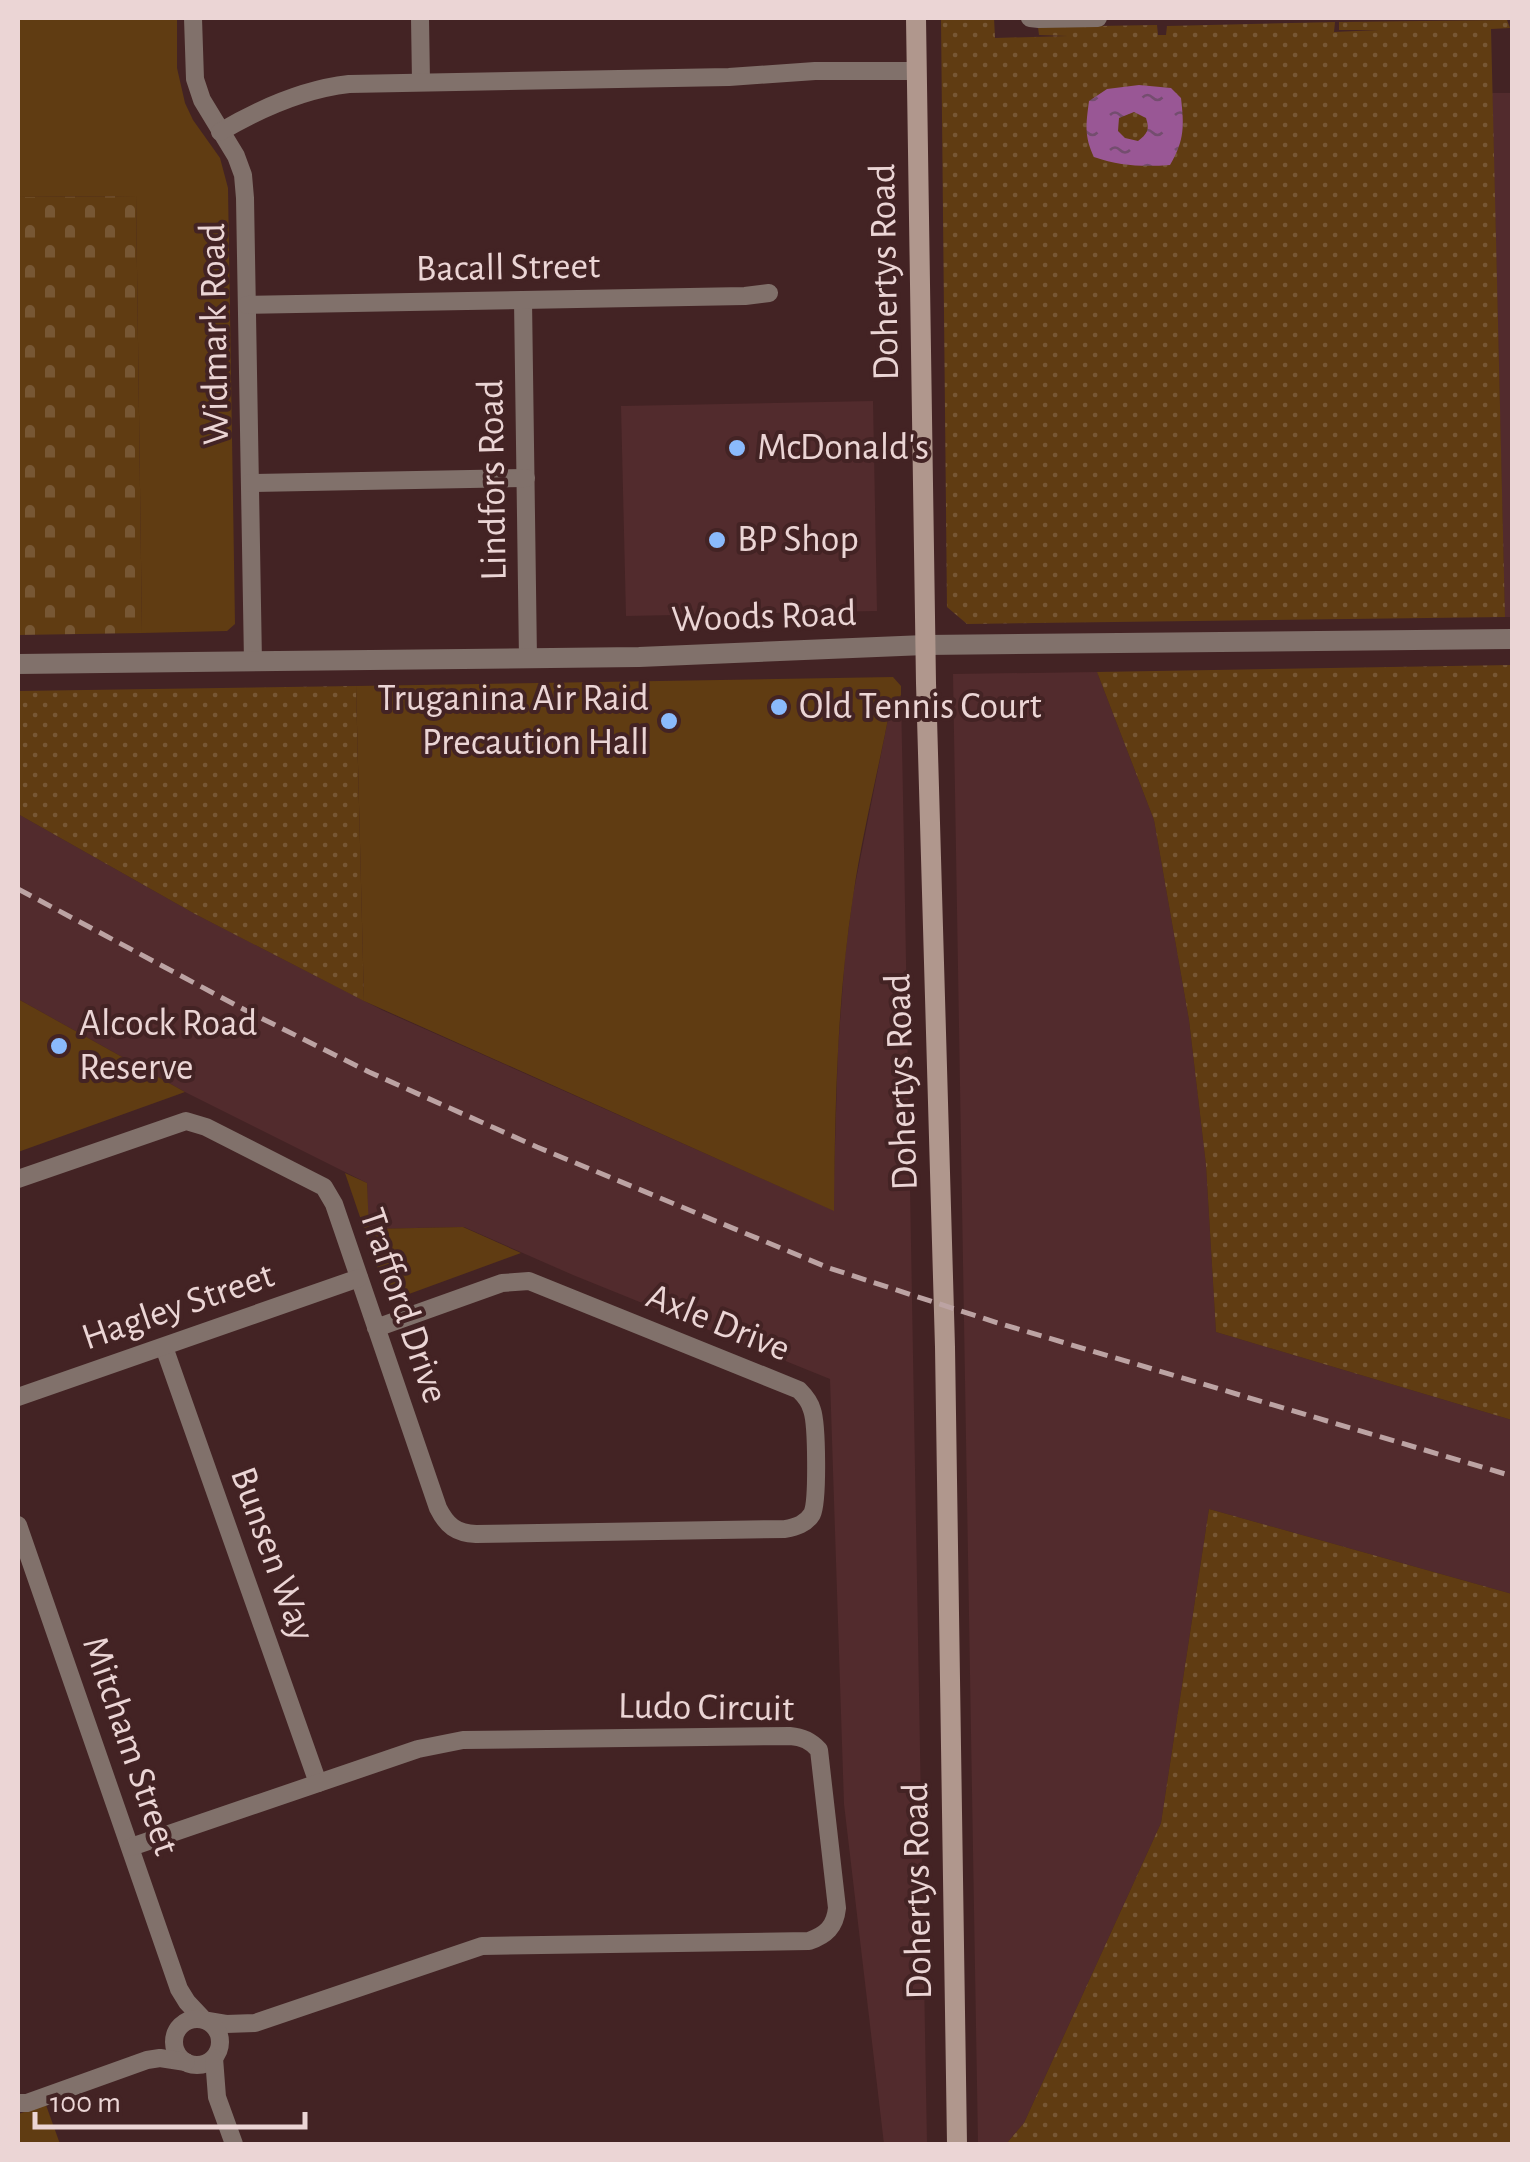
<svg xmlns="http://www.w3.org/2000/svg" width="1530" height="2162" viewBox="0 0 1530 2162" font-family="'Alegreya Sans',sans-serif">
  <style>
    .built { fill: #522b2d }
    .grass { fill: url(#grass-dots) }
    .cemetery { fill: url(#cemetery-stones) }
    .park { fill: #603c12 }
    .water { fill: url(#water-ripples); fill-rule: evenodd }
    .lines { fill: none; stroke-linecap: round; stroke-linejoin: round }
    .minor { stroke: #81716b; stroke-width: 18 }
    .tertiary { stroke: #81716b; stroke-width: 20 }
    .secondary { stroke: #b0978d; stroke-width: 20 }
    .rail { stroke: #bca3a3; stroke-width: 5; stroke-dasharray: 15 8; stroke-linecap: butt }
    .poi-dot { fill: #8abafc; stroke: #432324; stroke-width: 4 }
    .labels { text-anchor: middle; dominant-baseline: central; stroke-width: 8; stroke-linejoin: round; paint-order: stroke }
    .street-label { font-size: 38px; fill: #ebd5d5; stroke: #432324 }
    .poi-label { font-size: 38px; fill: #ebd5d5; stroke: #432324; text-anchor: start }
  </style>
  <defs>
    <pattern id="grass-dots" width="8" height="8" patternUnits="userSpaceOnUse" patternTransform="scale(2.5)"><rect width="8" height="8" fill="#603c12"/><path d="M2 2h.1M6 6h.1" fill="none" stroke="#775734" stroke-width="1.8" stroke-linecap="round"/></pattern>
    <pattern id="cemetery-stones" width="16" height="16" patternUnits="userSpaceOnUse" patternTransform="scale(2.5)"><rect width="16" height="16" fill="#603c12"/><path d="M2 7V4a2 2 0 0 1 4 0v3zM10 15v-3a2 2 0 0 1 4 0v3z" fill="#775734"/></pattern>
    <pattern id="water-ripples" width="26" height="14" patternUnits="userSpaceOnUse" patternTransform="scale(2.5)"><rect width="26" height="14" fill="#995795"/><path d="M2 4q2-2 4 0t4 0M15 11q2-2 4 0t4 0" fill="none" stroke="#744d6f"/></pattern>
  </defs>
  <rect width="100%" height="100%" fill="#432324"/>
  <!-- built -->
  <g class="built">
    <polygon points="1492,93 1512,93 1512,617 1505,617"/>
    <polygon points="873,401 877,611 626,616 621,406"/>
    <polygon points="1097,672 1154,820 1189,1020 1206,1165 1216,1332 1512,1420 1512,1594 1209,1509 1161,1823 1024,2123 1006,2144 978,2144 953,674"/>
    <polygon points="901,695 904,848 927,2144 884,2144 844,1804 830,1379 573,1275 464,1227 368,1229 367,1183 185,1092 18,999 18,814 195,914 382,1010 833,1210 838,1048 845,956 853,895 890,709"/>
  </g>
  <!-- grass -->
  <g class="grass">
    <polygon points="941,18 994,18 995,38 1068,36 1039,35 1038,27 1157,25 1158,35 1166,35 1167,26 1335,22 1334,32 1379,30 1339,30 1339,22 1507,20 1510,28 1491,29 1505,617 967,624 947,607"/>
    <polygon points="1512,665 1512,1420 1216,1332 1206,1165 1189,1020 1154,820 1097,672"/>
    <polygon points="356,686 364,1001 195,914 18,814 18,691"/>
    <polygon points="1209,1509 1512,1594 1512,2144 1006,2144 1024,2123 1161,1823"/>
  </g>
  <!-- cemetery -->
  <polygon class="cemetery" points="136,196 142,633 18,635 18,197"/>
  <!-- park -->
  <g class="park">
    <polygon points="18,18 177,18 177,68 185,103 193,120 220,158 228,188 235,624 227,631 142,633 136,196 18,197"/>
    <path d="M893 677 901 686V695L890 709C878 772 862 834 853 897 837 1001 835 1106 834 1211L364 1001 356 686Z"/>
    <polygon points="18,999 185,1092 18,1152"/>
    <polygon points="345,1173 367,1183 369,1229 463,1227 521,1253 398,1298 386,1293"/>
    <polygon points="46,2105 60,2144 18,2144 18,2114"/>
  </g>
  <!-- water -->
  <path class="water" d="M1139 85 1171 88 1181 98C1184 125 1185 140 1170 165 1143 167 1120 166 1094 157 1084 136 1086 124 1089 101L1107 89ZM1134 112 1146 118C1150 130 1147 134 1138 141L1125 138 1118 131 1119 118Z"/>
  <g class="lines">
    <!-- minor -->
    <g class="minor">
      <polyline points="193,18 195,79 202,100 236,156 243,175 245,198 253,662"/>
      <polyline points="420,18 421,82"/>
      <polyline points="1030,18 1039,19 1098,18"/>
      <path d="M220 132C259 109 304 89 349 84L729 77 815 71H917"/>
      <polyline points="523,300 528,659"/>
      <polyline points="247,305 745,296 769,293"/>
      <polyline points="250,483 526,478"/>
      <path d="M18 1179 186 1121 206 1127 324 1187 334 1204 438 1508C447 1526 456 1533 476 1534L785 1529C796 1527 806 1524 812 1514 818 1502 817 1424 812 1410 810 1402 805 1396 799 1390L529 1281 502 1283 376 1328"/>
      <polyline points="164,1347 318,1783"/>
      <polyline points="18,1397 359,1278"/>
      <polyline points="18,1525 179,1989 187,2002 203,2019"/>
      <path d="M131 1847 418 1749 463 1740 790 1736C803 1737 811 1741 819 1750L837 1908C835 1927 826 1935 809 1941L482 1946 255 2023 226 2024 208 2021"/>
      <circle cx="197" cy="2042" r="23"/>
      <polyline points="214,2058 217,2097 234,2144"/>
      <polyline points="18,2103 27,2103 147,2060 160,2058 186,2062"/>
    </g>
    <!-- tertiary -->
    <polyline class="tertiary" points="18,664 639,657 925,645 1512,639"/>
    <!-- secondary -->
    <polyline class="secondary" points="916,18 926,683 945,1347 957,2144"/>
    <!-- rail -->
    <polyline class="rail" points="18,889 245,1010 369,1072 537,1147 829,1268 998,1323 1512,1476"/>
  </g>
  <!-- markers -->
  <g class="poi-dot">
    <circle cx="737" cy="448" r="10"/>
    <circle cx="717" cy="540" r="10"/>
    <circle cx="779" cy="707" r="10"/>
    <circle cx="669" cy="721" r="10"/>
    <circle cx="59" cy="1046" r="10"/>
  </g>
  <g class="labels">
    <!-- street labels -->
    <g class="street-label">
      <text transform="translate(508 268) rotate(-1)">Bacall Street</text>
      <text transform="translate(885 272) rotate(-91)">Dohertys Road</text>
      <text transform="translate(215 334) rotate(-91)">Widmark Road</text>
      <text transform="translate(493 480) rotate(-91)">Lindfors Road</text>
      <text transform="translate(764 617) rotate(-2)">Woods Road</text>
      <text transform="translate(902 1082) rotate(-92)">Dohertys Road</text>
      <text transform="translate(403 1306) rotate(71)">Trafford Drive</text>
      <text transform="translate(178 1307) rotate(-19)">Hagley Street</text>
      <text transform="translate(718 1323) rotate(22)">Axle Drive</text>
      <text transform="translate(272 1554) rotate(70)">Bunsen Way</text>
      <text transform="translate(706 1708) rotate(1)">Ludo Circuit</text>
      <text transform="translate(130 1746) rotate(71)">Mitcham Street</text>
      <text transform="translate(918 1891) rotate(-91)">Dohertys Road</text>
    </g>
    <!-- poi labels -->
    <g class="poi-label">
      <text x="757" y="448">McDonald's</text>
      <text x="737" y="540">BP Shop</text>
      <text x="649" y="699" text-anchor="end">Truganina Air Raid<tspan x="649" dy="44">Precaution Hall</tspan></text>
      <text x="799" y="707">Old Tennis Court</text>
      <text x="79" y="1024">Alcock Road<tspan x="79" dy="44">Reserve</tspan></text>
    </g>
  </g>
  <!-- border -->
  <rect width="1530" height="2162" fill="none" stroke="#ebd5d5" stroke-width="40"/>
  <!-- scale -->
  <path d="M35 2112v15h270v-15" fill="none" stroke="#ebd5d5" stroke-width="5"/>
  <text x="50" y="2112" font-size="30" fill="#ebd5d5" stroke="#432324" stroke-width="8" paint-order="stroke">100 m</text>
</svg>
